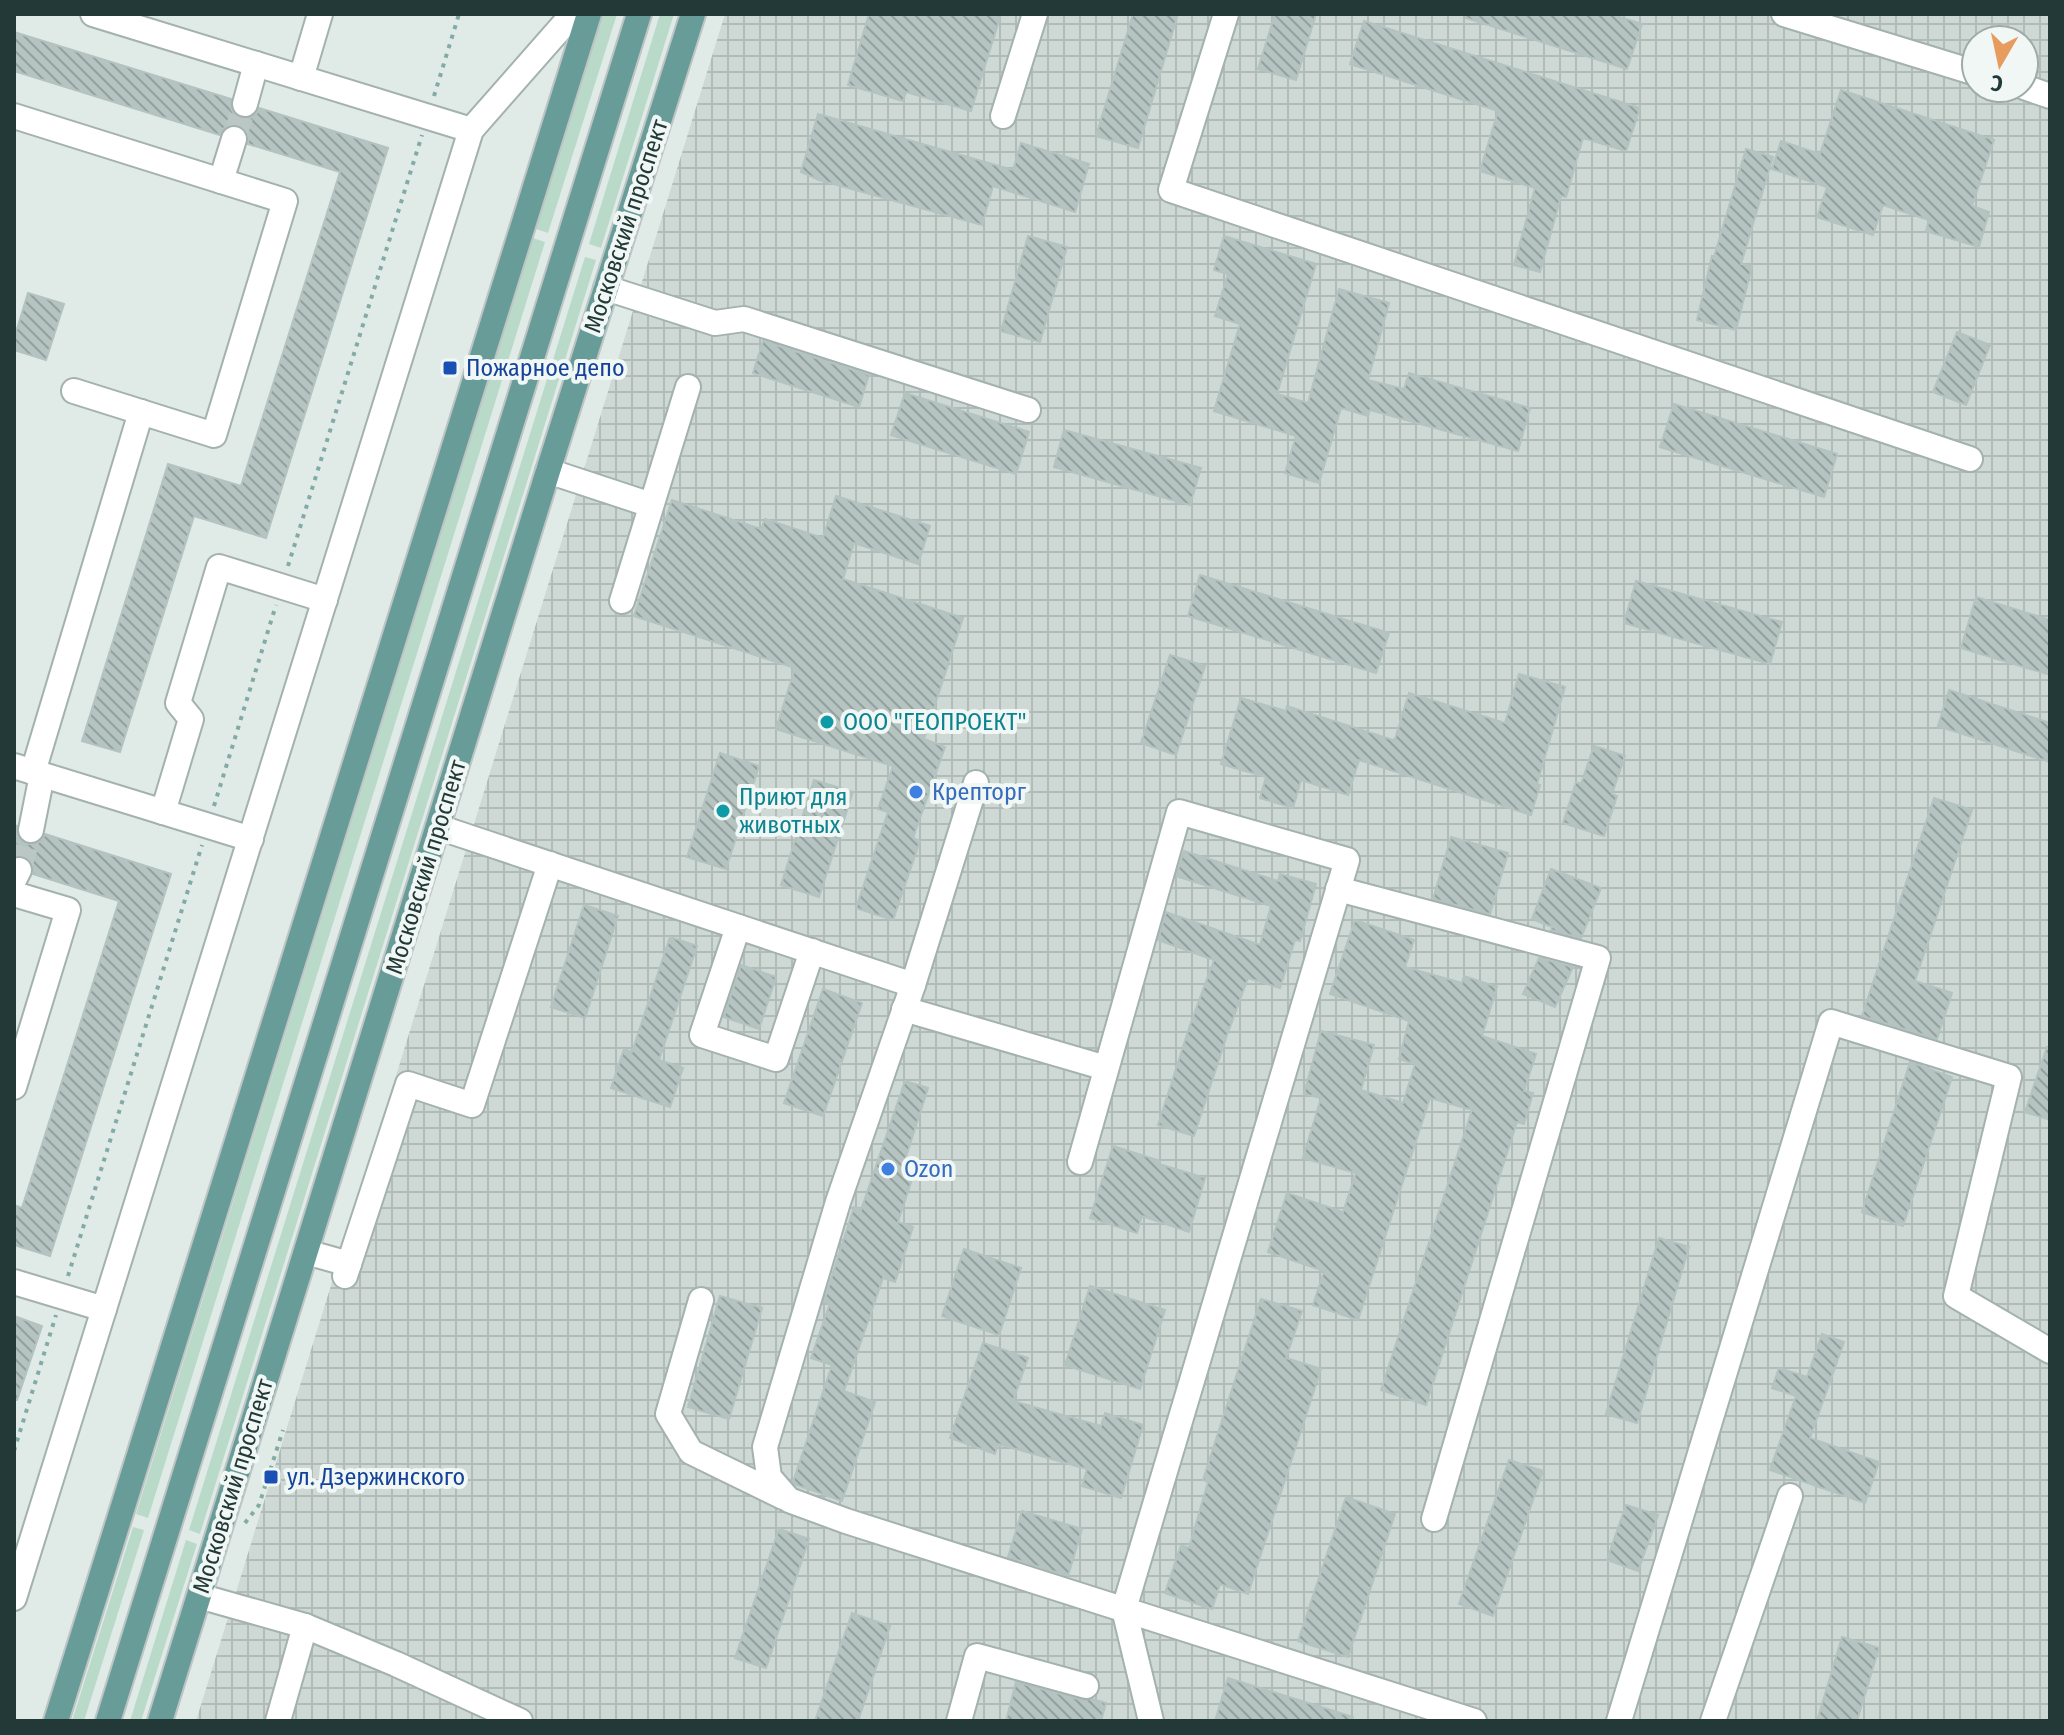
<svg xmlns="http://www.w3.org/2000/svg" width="2064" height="1735" viewBox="0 0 2064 1735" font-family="'Fira Sans Condensed',sans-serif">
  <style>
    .industrial { fill: url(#industrial-grid); fill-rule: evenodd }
    .green { fill: #badac9 }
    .building { fill: url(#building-back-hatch); stroke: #b3c3bf; stroke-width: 2 }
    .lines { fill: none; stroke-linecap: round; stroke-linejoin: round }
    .minor-tunnel { stroke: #bac7c4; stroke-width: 24; stroke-dasharray: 24 12; stroke-linecap: butt }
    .minor-casing { stroke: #a3b1af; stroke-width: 28 }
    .major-casing { stroke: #bdc4c3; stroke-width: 28 }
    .path { stroke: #82aba6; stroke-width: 4; stroke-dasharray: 4 6; stroke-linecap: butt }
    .minor { stroke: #fff; stroke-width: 24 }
    .major { stroke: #679c99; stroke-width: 24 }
    .transit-dot { fill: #1a4fb4; stroke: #f0f7f4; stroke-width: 3 }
    .culture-dot { fill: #0f9aa8; stroke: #f0f7f4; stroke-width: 3 }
    .shop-dot { fill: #3f7fe0; stroke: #f0f7f4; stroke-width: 3 }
    .labels { text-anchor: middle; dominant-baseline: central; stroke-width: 8; stroke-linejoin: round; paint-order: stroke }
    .street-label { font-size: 24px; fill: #223937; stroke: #f0f7f4 }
    .transit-label { font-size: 24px; fill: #164399; stroke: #f0f7f4; text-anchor: start }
    .culture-label { font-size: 24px; fill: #0d838f; stroke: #f0f7f4; text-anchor: start }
    .shop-label { font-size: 24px; fill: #366cbe; stroke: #f0f7f4; text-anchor: start }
  </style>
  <defs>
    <pattern id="industrial-grid" width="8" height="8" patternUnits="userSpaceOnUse" patternTransform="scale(2)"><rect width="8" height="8" fill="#ced9d6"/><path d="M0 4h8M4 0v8" fill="none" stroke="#b1bbb8"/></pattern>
    <pattern id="building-back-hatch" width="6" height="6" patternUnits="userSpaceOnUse" patternTransform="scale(2)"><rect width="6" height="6" fill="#b5c4c1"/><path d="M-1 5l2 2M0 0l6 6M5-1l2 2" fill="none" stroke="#93a09e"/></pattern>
  </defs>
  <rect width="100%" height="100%" fill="#e0eae7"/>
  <!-- industrial -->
  <path class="industrial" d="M725 14H2050V1721H196ZM1976 40H2024V88H1976Z"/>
  <!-- green -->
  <g class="green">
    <polygon points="603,14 617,14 548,233 536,229"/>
    <polygon points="660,14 674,14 601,248 589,244"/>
    <polygon points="533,238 545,242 148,1518 136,1514"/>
    <polygon points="585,257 596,260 200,1534 189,1530"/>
    <polygon points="133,1527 144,1530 84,1721 72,1721"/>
    <polygon points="186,1540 197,1544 141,1721 130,1721"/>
  </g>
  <!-- building -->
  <g class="building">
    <polygon points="869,14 1001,14 971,111 906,92 903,101 848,85"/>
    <polygon points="1133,14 1166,14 1177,17 1138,148 1096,136"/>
    <polygon points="1275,14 1316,14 1296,80 1258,69"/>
    <polygon points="1466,14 1610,14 1642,24 1627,69 1466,18"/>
    <polygon points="1364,21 1640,108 1626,151 1583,138 1566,197 1561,196 1540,272 1514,265 1535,188 1480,171 1498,111 1350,64"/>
    <polygon points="14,32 231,99 231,109 235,115 240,118 250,118 256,114 259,108 388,148 266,538 194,516 120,752 82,741 168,464 241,486 340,172 248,144 249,136 245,129 238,125 230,125 224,128 220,135 14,71"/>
    <polygon points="1841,90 1994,140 1972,206 1989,212 1979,247 1926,231 1929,220 1883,205 1873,235 1817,217 1827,187 1772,169 1781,141 1820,154"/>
    <polygon points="818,114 1013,170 1021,143 1089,164 1075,212 993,186 982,225 819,180 801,172"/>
    <polygon points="1746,149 1773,157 1741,264 1752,266 1736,330 1697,320 1712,256 1714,257"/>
    <polygon points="1028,236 1067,247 1040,342 1001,331"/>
    <polygon points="1224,236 1316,264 1277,394 1308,403 1339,289 1389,303 1368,380 1404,389 1409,373 1530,408 1518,451 1370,410 1368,416 1341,408 1319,483 1285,473 1296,436 1214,411 1240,324 1215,316 1228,274 1214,270"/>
    <polygon points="28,293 64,304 46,360 14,350 14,328 17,329"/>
    <polygon points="1957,332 1990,345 1966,405 1933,392"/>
    <polygon points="763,341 869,375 859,407 753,373"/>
    <polygon points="905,393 1029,432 1016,474 891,435"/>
    <polygon points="1674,404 1837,454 1824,497 1660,447"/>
    <polygon points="1064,430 1201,468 1190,505 1054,467"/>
    <polygon points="836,496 930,526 918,564 854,543 843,579 963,618 924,739 945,747 913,838 920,841 893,920 856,908 888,812 878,809 893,766 776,729 795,668 634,616 672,500 761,529 765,519 823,538"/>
    <polygon points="1200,575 1389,633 1376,673 1188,616"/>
    <polygon points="1636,581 1782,622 1770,664 1624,623"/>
    <polygon points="1976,597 2050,620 2050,675 1961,648"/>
    <polygon points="1170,655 1205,666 1176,755 1141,743"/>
    <polygon points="1519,674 1565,687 1537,784 1540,785 1531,815 1359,760 1348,795 1301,780 1293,808 1260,798 1266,777 1221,764 1241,698 1286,711 1287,706 1393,740 1395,739 1409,693 1505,723"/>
    <polygon points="1949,690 2050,723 2050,762 1938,726"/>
    <polygon points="1594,746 1625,756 1612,794 1617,796 1604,836 1563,823 1576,782 1581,784"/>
    <polygon points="720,753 759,766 726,869 687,857"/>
    <polygon points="814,780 853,792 819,897 781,885"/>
    <polygon points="1934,798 1972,810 1915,981 1952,993 1937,1039 1862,1016"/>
    <polygon points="14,825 17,826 17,834 21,841 27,844 36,844 42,840 45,834 171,874 50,1256 14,1245 14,1205 22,1208 119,901 33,874 34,868 31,861 25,856 14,856"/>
    <polygon points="1451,837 1508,853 1490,914 1433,899"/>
    <polygon points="1184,851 1278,881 1280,874 1316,884 1300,941 1295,940 1280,988 1248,978 1226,1038 1194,1136 1158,1125 1190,1025 1214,960 1158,940 1166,912 1260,945 1271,906 1176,876"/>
    <polygon points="1551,869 1601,888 1581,938 1551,930 1552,927 1532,919"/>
    <polygon points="584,905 618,916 585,1018 551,1007"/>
    <polygon points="1355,920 1414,940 1405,967 1462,983 1464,976 1497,987 1482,1036 1536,1054 1524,1091 1533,1093 1524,1124 1517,1122 1426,1405 1381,1390 1472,1110 1430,1098 1358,1320 1313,1305 1324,1271 1268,1252 1287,1193 1343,1212 1356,1173 1303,1158 1321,1098 1304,1094 1321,1031 1374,1045 1361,1090 1403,1103 1415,1064 1399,1059 1409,1021 1330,994"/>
    <polygon points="670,937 697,946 659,1060 683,1068 670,1107 611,1088 624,1049 632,1052"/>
    <polygon points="1539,958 1573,967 1555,1007 1523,994"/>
    <polygon points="741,965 776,977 759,1029 724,1017"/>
    <polygon points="823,989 862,1003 823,1116 784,1103"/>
    <polygon points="2047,1047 2050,1047 2050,1120 2025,1112"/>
    <polygon points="1910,1062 1952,1077 1903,1226 1862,1212"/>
    <polygon points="905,1081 928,1088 905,1160 917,1164 898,1222 913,1227 895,1282 883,1278 844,1391 875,1402 842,1501 796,1485 793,1482 832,1365 811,1358 830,1303 824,1301 854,1207 861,1210"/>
    <polygon points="1113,1146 1160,1161 1159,1164 1205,1178 1189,1232 1142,1216 1137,1233 1090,1218"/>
    <polygon points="1659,1238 1689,1247 1637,1423 1606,1414"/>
    <polygon points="964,1249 1021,1268 999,1335 942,1316"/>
    <polygon points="1090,1286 1165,1310 1140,1389 1065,1365"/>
    <polygon points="720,1296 762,1308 729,1419 688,1407"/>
    <polygon points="1261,1299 1302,1311 1286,1358 1321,1369 1248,1594 1220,1584 1212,1609 1165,1593 1181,1545 1189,1548 1208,1482 1203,1480"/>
    <polygon points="14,1316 42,1326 17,1400 14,1400"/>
    <polygon points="1822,1334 1844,1342 1810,1438 1879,1462 1865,1503 1770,1470 1796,1396 1772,1388 1779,1368 1807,1377"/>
    <polygon points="983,1343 1028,1358 1013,1401 1101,1426 1105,1413 1143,1425 1121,1498 1082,1486 1087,1469 998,1444 995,1454 950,1438"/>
    <polygon points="1509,1460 1543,1471 1493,1616 1459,1604"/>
    <polygon points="1346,1497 1395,1514 1348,1657 1298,1641"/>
    <polygon points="1626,1505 1658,1515 1638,1571 1607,1560"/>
    <polygon points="1022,1511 1082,1529 1068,1576 1008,1557"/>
    <polygon points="779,1529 809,1539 766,1668 735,1658"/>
    <polygon points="852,1613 890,1626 858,1721 815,1721"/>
    <polygon points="1842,1637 1879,1648 1857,1721 1817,1721"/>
    <polygon points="1228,1678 1353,1717 1352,1721 1215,1721"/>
    <polygon points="1016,1682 1082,1700 1092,1699 1106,1703 1101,1721 1006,1721"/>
  </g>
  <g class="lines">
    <!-- minor-tunnel -->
    <g class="minor-tunnel">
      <polyline points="234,139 245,104"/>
      <polyline points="19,870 31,830"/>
    </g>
    <!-- minor casing -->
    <g class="minor-casing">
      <g id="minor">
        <polyline points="93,14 471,130"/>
        <polyline points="1226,14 1171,190 1970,459"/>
        <polyline points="1784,14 1976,73"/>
        <polyline points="301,78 320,14"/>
        <polyline points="2024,87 2050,96"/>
        <polyline points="245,104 256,64"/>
        <polyline points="14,116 285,201 214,435 74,391"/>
        <polyline points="1003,116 1035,14"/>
        <polyline points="221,181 234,139"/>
        <polyline points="606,288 715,323 744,319 1028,410"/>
        <polyline points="548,471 651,505"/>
        <polyline points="622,601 688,387"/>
        <polyline points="14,766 251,839"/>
        <polyline points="33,772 141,412"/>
        <polyline points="976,783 913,985 838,1202 765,1447 769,1477 789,1500 846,1521 1474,1721"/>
        <polyline points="163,812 191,719 178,703 219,567 325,600"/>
        <polyline points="438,827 913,985"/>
        <polyline points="31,830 42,775"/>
        <polyline points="14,880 19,870"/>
        <polyline points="1338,889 1598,958 1434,1519"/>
        <polyline points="14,894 68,910 14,1087"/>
        <polyline points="738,927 702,1035 776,1059 812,951"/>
        <polyline points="904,1009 1106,1068"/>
        <polyline points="1080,1162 1179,812 1347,860 1124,1609 1151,1721"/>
        <polyline points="306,1252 349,1264"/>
        <polyline points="345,1276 408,1084 472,1105 550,864"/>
        <polyline points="14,1282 104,1309"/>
        <polyline points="701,1300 668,1414 691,1452 783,1497"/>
        <polyline points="199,1596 305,1626 396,1664 520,1721"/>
        <polyline points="14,1598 471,130 573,14"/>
        <polyline points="278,1721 305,1626"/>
        <polyline points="959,1721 977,1656 1086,1686"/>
        <polyline points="1619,1721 1831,1022 2009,1077 1956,1296 2050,1351"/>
        <polyline points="1713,1721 1790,1496"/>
      </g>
    </g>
    <!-- major casing -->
    <g class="major-casing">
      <g id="major">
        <polyline points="56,1721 589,14"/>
        <polyline points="108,1721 639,14"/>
        <polyline points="160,1721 548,471 693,14"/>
      </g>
    </g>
    <!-- path -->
    <g class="path">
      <polyline points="434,96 459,14"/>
      <polyline points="288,566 422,135"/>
      <polyline points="214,806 276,605"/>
      <polyline points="68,1276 202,845"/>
      <polyline points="14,1451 56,1315"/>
      <polyline points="245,1523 259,1505 283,1430"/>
    </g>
    <!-- minor -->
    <use href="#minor" class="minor"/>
    <!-- major -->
    <use href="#major" class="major"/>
  </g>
  <!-- markers -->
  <g class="transit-dot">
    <rect x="442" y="360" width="16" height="16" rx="4"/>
    <rect x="263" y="1469" width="16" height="16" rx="4"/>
  </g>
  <g class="culture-dot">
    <circle cx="827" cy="722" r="8"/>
    <circle cx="723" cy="811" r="8"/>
  </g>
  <g class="shop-dot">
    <circle cx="916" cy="792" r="8"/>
    <circle cx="888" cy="1169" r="8"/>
  </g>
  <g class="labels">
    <!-- street labels -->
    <g class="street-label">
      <text transform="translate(626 226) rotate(-72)">Московский проспект</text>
      <text transform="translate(426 867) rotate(-73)">Московский проспект</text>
      <text transform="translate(233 1486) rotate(-73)">Московский проспект</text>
    </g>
    <!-- transit labels -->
    <g class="transit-label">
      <text x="466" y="368">Пожарное депо</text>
      <text x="287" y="1477">ул. Дзержинского</text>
    </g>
    <!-- culture labels -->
    <g class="culture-label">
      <text x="843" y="722">ООО "ГЕОПРОЕКТ"</text>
      <text x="739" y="797">Приют для<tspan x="739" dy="28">животных</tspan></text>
    </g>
    <!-- shop labels -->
    <g class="shop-label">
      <text x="932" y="792">Крепторг</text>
      <text x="904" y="1169">Ozon</text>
    </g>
  </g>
  <!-- border -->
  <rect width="2064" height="1735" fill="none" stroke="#223937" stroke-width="32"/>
  <!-- north arrow -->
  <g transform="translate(2000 64) rotate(189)"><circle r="38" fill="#f0f7f4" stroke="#9eaba8" stroke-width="2"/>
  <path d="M0-6L14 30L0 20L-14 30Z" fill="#e89b5f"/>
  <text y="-12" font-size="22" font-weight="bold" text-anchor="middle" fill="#223937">С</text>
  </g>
</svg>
